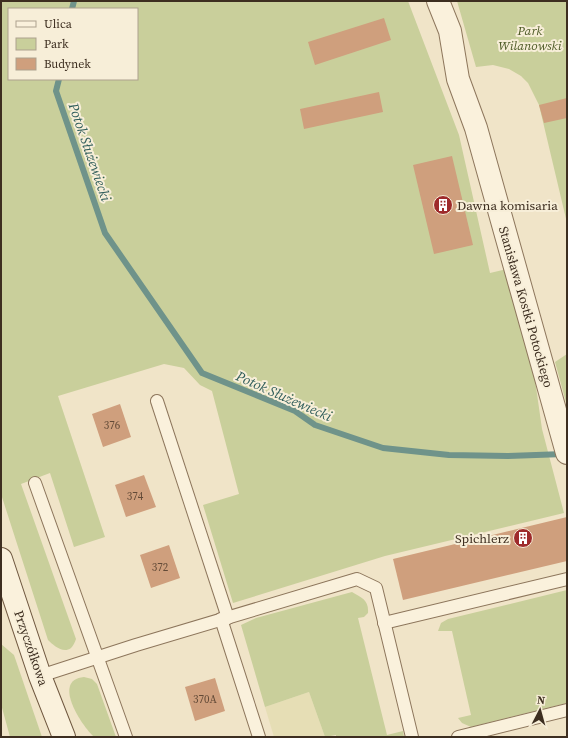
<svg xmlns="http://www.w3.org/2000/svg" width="568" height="738" viewBox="0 0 568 738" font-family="'Source Serif 4',serif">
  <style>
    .farmland { fill: #e6deb5 }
    .green { fill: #c9cf9b; fill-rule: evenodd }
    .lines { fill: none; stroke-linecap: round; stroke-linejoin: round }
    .stream { stroke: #6f938a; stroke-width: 6 }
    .building { fill: #cf9f7d }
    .lane-casing { stroke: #8d765c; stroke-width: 14 }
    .street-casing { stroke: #8d765c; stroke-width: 24 }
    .secondary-casing { stroke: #6f573f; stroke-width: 24 }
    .lane { stroke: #faf1dc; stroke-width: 12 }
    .street { stroke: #faf1dc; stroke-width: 22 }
    .secondary { stroke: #faf1dc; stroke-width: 22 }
    .labels { text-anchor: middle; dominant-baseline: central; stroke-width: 4; stroke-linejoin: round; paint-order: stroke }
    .number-label { font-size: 11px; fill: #624a37 }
    .park-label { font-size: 13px; font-style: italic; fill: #4d5a26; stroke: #f7eed8 }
    .poi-label { font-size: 13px; fill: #3d2e20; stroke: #f7eed8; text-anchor: start }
    .street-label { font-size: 13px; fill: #3d2e20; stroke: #f7eed8 }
    .water-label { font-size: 14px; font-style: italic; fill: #2f5d5a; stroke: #f7eed8 }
  </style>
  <rect width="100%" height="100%" fill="#f0e4c8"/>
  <!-- farmland -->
  <polygon class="farmland" points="309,692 325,737 274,737 265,707"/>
  <!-- green -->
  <g class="green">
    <path d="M1 1H408L459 135 490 273 507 269 533 366 542 429 564 513 385 556 233 603 203 505 239 494 212 391 200 385 184 368 164 364 58 396 105 537 74 547 50 473 21 484 76 639C75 642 73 646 71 648 63 654 53 645 48 640L1 494ZM9 9H137V79H9Z"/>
    <polygon points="457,1 567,1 567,223 539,105 528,83 521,76 509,69 493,65 476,67"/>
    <polygon points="567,354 567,406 555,362"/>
    <polygon points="567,590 567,703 471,727 462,723 458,718 471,715 452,631 438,631 441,623 448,619"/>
    <path d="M352 592C362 598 369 600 368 613L364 617 358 618 387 735 403 731 404 737H336V735L325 737 309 692 265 707 241 625 256 618Z"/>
    <polygon points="1,644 14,655 42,737 10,737 1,704"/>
    <path d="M84 677 92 679 97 684 116 737H94C82 726 51 680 84 677Z"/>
  </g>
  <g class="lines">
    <!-- stream -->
    <g class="stream">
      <polyline points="72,9 74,1"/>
      <polyline points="59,79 56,91 105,233 202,373 295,411 315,425 383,448 449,455 508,456 564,454"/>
    </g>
  </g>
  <!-- building -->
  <g class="building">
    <polygon points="384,18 391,40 315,65 308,42"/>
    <polygon points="379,92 383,112 304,129 300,109"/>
    <polygon points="567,98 567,118 544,123 539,105"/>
    <polygon points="452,156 473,245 434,254 413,165"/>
    <polygon points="120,404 131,437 103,447 92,414"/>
    <polygon points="144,475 156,507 126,517 115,485"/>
    <polygon points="567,517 567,561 403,600 393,559"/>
    <polygon points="169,545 180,578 151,588 140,555"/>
    <polygon points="215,678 225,711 195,721 185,687"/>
  </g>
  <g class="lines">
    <!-- lane casing -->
    <g class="lane-casing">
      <g id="lane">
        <polyline points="157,401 228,618"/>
        <polyline points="35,483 126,737"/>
        <polyline points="221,619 259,737"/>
        <polyline points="384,623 567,579"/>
        <polyline points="40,676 136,645 357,579 376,588 412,737"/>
        <polyline points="458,737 567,710"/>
      </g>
    </g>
    <!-- street casing -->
    <g class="street-casing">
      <polyline id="street" points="438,1 450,31 458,79 476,128 567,453"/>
    </g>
    <!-- secondary casing -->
    <g class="secondary-casing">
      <polyline id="secondary" points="1,559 40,676 64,737"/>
    </g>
    <!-- lane -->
    <use href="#lane" class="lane"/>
    <!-- street -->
    <use href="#street" class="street"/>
    <!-- secondary -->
    <use href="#secondary" class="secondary"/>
  </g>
  <!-- icons -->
  <defs>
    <g id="building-disc" transform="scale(1)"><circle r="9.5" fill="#9e2a2b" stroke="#f7eed8"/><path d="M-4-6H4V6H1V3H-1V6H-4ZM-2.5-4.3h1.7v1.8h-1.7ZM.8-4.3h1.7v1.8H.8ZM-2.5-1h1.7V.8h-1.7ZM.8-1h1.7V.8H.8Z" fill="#fff"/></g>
  </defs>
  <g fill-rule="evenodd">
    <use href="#building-disc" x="443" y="205"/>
    <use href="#building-disc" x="523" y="538"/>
  </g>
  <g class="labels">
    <!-- number labels -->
    <g class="number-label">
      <text x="112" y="425">376</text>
      <text x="135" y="496">374</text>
      <text x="160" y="567">372</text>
      <text x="205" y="699">370A</text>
    </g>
    <!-- park labels -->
    <g class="park-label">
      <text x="530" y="30">Park<tspan x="530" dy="15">Wilanowski</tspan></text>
    </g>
    <!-- poi labels -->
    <g class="poi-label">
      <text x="457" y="205">Dawna komisaria</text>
      <text x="509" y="538" text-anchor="end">Spichlerz</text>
    </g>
    <!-- street labels -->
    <g class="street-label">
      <text transform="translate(526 307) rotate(74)">Stanisława Kostki Potockiego</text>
      <text transform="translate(31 648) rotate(71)">Przyczółkowa</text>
    </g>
    <!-- water labels -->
    <g class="water-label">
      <text transform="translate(90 152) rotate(71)">Potok Służewiecki</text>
      <text transform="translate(284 396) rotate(24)">Potok Służewiecki</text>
    </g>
  </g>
  <!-- border -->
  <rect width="568" height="738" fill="none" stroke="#3d2e20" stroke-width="4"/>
  <!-- legend -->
  <rect x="8" y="8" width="130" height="72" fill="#f7eed8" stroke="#ada18e"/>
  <rect x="16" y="21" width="20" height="6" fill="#faf1dc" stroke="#ada18e"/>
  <text x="44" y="28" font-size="12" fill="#3d2e20">Ulica</text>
  <rect x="16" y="38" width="20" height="12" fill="#c9cf9b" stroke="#ada18e"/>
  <text x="44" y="48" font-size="12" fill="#3d2e20">Park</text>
  <rect x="16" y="58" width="20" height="12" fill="#cf9f7d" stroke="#ada18e"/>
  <text x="44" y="68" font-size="12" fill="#3d2e20">Budynek</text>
  <!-- north arrow -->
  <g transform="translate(540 710) rotate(6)" stroke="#f7eed8" stroke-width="3" paint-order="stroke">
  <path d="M0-3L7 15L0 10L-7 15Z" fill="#3d2e20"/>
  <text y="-6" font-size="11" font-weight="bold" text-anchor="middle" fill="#3d2e20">N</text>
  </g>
</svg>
